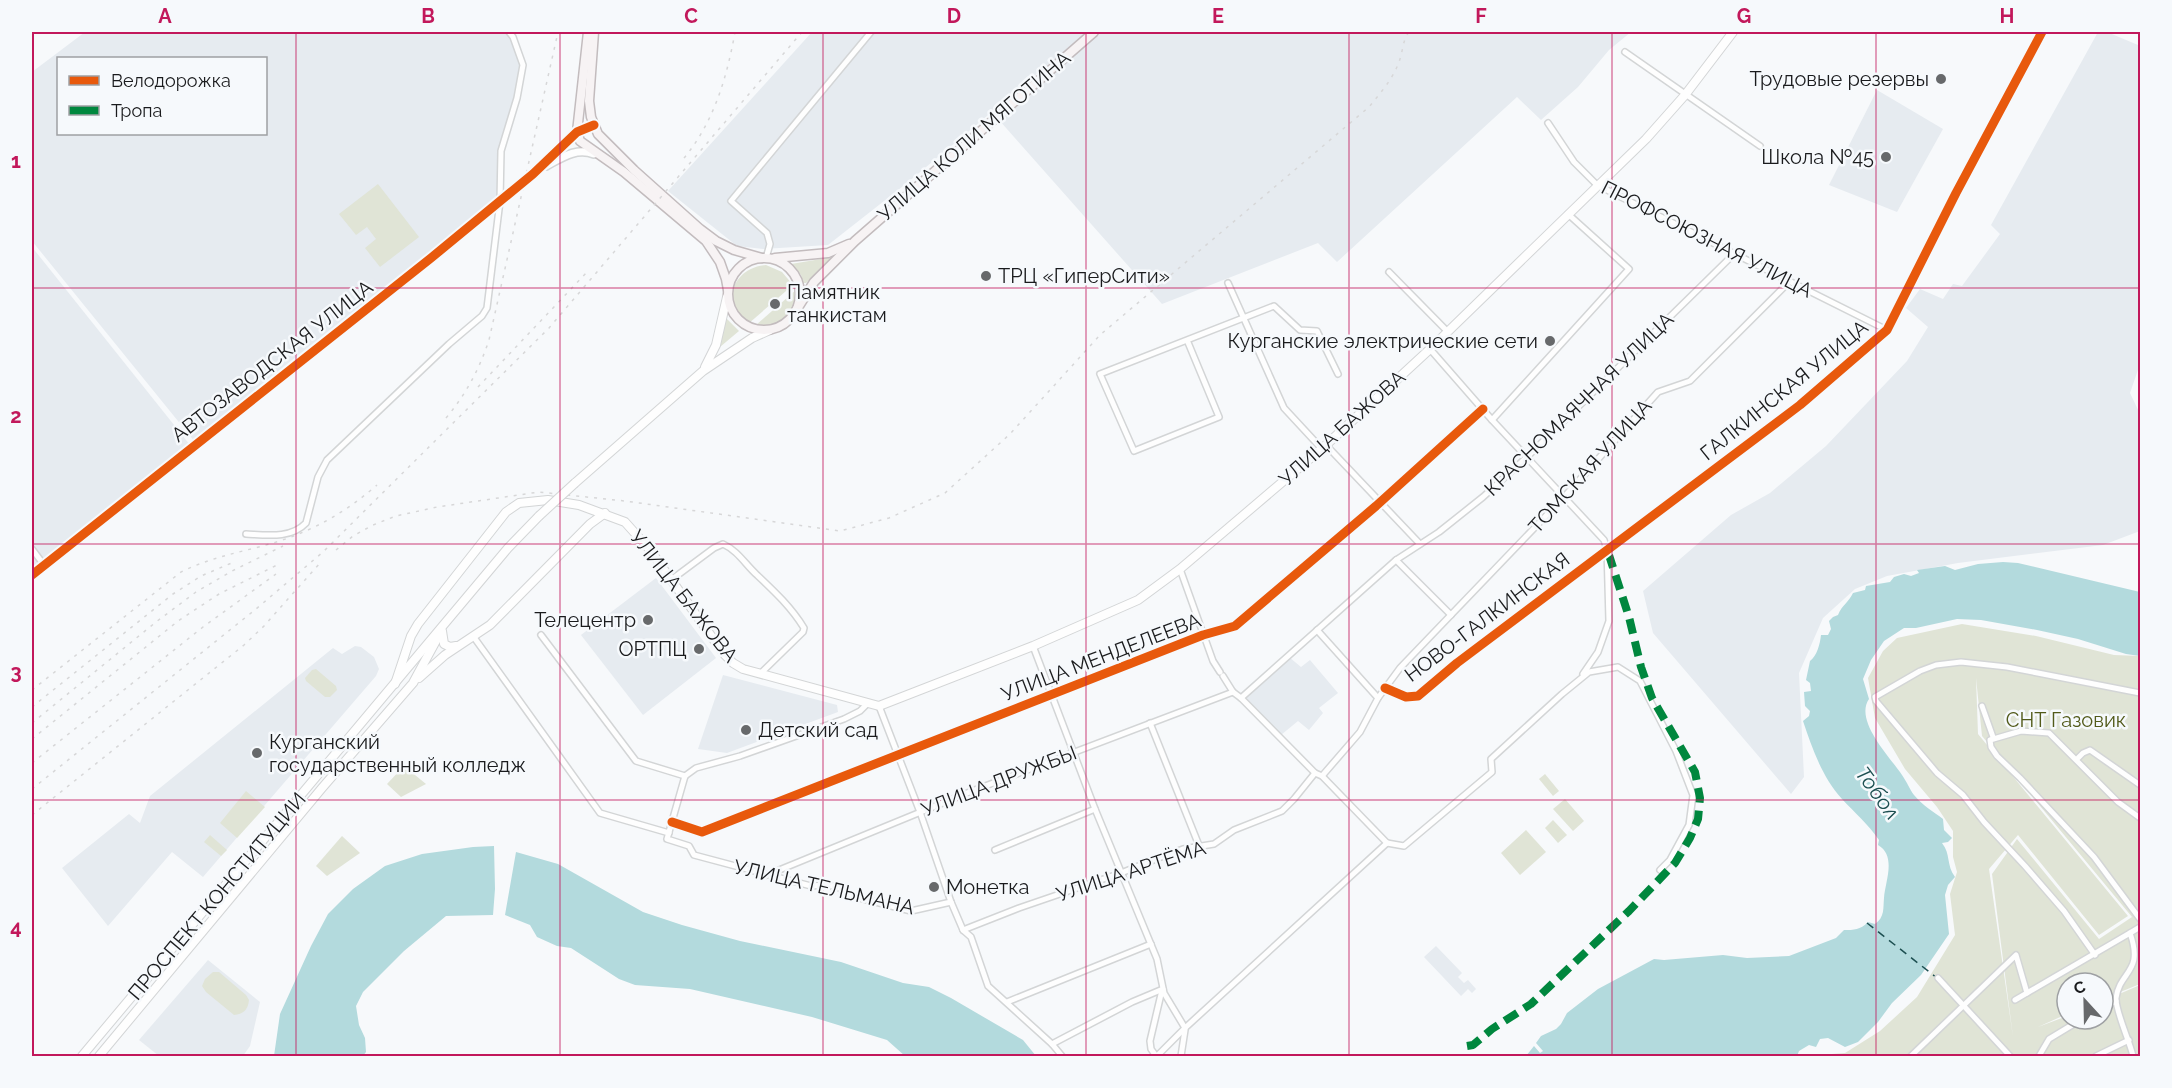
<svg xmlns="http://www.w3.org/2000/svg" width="2172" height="1088" viewBox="0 0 2172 1088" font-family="Raleway,sans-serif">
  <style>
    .built { fill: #e6ebf0; fill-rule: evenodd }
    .green { fill: #e0e4d6; fill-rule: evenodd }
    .water { fill: #b3dadd }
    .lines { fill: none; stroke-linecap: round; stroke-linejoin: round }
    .ferry { stroke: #1d4f51; stroke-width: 1.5; stroke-dasharray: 8 6; stroke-linecap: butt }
    .minor-casing { stroke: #d3d5d6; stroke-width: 8 }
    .tertiary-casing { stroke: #d3d5d6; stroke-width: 10 }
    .secondary-casing { stroke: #d3d5d6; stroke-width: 10 }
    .primary-casing { stroke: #c3bcbe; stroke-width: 11 }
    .minor { stroke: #fefefe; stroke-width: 5 }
    .tertiary { stroke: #fefefe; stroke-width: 7 }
    .secondary { stroke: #fefefe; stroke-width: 8 }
    .primary { stroke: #f7f3f4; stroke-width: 8 }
    .rail { stroke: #d7d7d8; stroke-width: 1.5; stroke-dasharray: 3 6; stroke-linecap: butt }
    .secondary-bridge-casing { stroke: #d3d5d6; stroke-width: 10; stroke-linecap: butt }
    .secondary-bridge { stroke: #fefefe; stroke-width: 8 }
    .quiet { stroke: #00873e; stroke-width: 8; stroke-dasharray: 15 8; stroke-linecap: butt }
    .cycleway-casing { stroke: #f6f9fc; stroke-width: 13 }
    .cycleway { stroke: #e8590c; stroke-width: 9 }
    .grid { fill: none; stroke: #c2185b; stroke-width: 1.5; stroke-opacity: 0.55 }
    .poi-dot { fill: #67696b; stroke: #f6f9fc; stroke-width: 2 }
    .labels { text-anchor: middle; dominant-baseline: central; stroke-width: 5; stroke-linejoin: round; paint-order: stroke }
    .poi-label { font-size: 20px; fill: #1a1b1d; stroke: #f6f9fc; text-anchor: end }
    .street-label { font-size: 20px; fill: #1a1b1d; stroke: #f6f9fc }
    .park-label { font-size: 20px; fill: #525a1a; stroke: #f6f9fc }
    .water-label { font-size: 21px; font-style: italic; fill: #1d4f51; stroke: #f6f9fc }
    .neatline { fill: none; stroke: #c2185b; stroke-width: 2 }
    .grid-label { font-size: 20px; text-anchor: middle; font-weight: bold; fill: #c2185b }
  </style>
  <rect width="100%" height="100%" fill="#f7f9fb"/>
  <!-- built -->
  <g class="built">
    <path d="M85 32H506L512 39 521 64 515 100 500 151 498 200 195 442 32 241V72ZM58 58H266V134H58Z"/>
    <polygon points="812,32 1087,32 907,183 828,245 763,249 737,246 668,191"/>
    <polygon points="1102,32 1631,32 1609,50 1578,87 1541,120 1517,97 1337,262 1318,243 1162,304 999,120"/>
    <polygon points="2098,32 2107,32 2138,45 2140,70 2140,364 2130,393 2140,414 2140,531 2103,545 1958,563 1887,576 1855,589 1823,618 1799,673 1804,777 1791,794 1653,633 1643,591 1731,515 1770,493 1826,446 1907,361 1928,327 1906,308 1920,289 1943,299 1953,284 1962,286 2000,234 1991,225"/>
    <polygon points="1877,90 1943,129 1897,212 1829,185"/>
    <polygon points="32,247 190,445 32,572"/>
    <polygon points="656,578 716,658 643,715 581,635"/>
    <polygon points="355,646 361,647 374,657 379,669 376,676 203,877 172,852 108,926 62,868 129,814 140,823 150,796 333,648 342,654"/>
    <polygon points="1289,657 1301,667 1310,660 1338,693 1319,708 1323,713 1309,730 1298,721 1281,735 1245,699 1246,695"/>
    <polygon points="723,675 837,705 838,712 727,753 698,749"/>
    <polygon points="1436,946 1462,973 1458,977 1464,983 1468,980 1476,989 1472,993 1468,989 1461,996 1424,957"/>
    <polygon points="208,960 260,1002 250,1046 243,1056 159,1056 139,1040"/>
  </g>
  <!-- green -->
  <g class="green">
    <polygon points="378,184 419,237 380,267 365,248 376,239 367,227 356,235 339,214"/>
    <polygon points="833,257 835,259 806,283 803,283 801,275 791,264"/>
    <path d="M766 265 782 272 793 285 748 324C719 304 733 267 766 265Z"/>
    <path d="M796 290C797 314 778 329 756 325Z"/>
    <polygon points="725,317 739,331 720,347 720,344"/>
    <path d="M1962 624 2036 636 2114 655 2140 656V984L2103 999V983H2067V1014L2038 1027 2067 1016V1019H2103V1001L2140 985V1056H1805L1845 1053 1880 1031 1917 997 1955 935 1950 894 1957 872 1953 857V831L1937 807 1905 769 1875 718 1868 678 1883 651 1897 638ZM1976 678 1982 736 2132 917 2099 939 2017 839 1992 874 2013 1037 1989 869 2018 835 2099 935 2128 916 1978 734Z"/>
    <polygon points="316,669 336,686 337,690 330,697 325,697 306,681 305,678 312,670"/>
    <polygon points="404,766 426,784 401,797 387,784"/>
    <polygon points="1545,774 1559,791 1553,796 1539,779"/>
    <polygon points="246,791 265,807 237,838 220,823"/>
    <polygon points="1565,799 1584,821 1573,831 1553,809"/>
    <polygon points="1553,820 1567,835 1558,843 1545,828"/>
    <polygon points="1526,830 1546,852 1520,875 1501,853"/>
    <polygon points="210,835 227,850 221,856 204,842"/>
    <polygon points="342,836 360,853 327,876 316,866"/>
    <path d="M213 972H219L246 995 249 1000C248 1010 243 1014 234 1015L206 992 202 986 205 979Z"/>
  </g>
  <!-- water -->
  <g class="water">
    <path d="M2003 562 2018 563 2140 592V656L2126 654 2078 639 2037 630 1981 620 1957 619 1916 628H1904L1884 641 1871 660 1863 679 1869 699C1854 721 1890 757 1902 775 1907 782 1910 790 1914 795 1922 805 1934 812 1943 819L1944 830 1952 838 1948 842 1942 843C1951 854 1946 865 1955 877L1948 885 1945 895 1949 934 1921 975 1892 1003 1878 1022 1858 1042 1845 1047 1828 1038 1820 1039 1816 1047 1809 1045 1799 1051 1797 1056H1526L1534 1046 1540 1053 1543 1051 1536 1043 1541 1036 1556 1029 1561 1024 1567 1013 1598 989 1654 959 1664 960 1723 955 1747 958 1789 956 1836 938 1844 930C1854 930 1860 930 1868 922L1875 924C1885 917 1883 908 1884 898 1885 882 1897 856 1878 845L1879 840C1868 824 1855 813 1842 799 1822 777 1812 748 1803 721L1809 716 1810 711 1805 706 1804 692 1811 691 1810 683 1806 680 1810 661C1817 656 1820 644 1821 635H1828L1831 629 1829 621 1833 617 1838 615C1842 605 1849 602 1853 593L1865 590 1866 586 1890 582 1894 577 1904 574 1911 576 1919 573 1917 570 1945 566 1955 570 1978 564Z"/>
    <polygon points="494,846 495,889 493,915 446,916 404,951 363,992 356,1006 359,1025 365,1038 366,1052 363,1056 274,1056 280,1014 311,946 328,914 353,889 385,866 422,854 473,847"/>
    <polygon points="516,852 558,864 643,912 682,925 740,941 841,962 903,983 929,987 951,998 1023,1040 1036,1056 905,1056 887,1040 812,1017 690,989 635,985 619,979 571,948 557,946 537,937 530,925 505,915"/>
  </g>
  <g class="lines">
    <!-- ferry -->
    <polyline class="ferry" points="1867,923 1937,978"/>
    <!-- minor casing -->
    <g class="minor-casing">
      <g id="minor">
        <polyline points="1625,52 1760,146"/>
        <polyline points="1548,123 1574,162 1597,185 1887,330"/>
        <polyline points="766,258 770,244 767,233 731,201 871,32"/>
        <polyline points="1389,272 1447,331"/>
        <polyline points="1228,283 1284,408 1322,449"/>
        <polyline points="1187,340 1219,417 1134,451 1100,374 1274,306 1300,330 1317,331 1338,374"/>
        <polyline points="1430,349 1492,420 1604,540 1607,549 1609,621 1598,652 1583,674"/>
        <polyline points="1492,420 1629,269 1568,214"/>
        <polyline points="1326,445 1420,544"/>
        <path d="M246 534C266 535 291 539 306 523L318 477 327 460 449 344 482 316 487 308 500 201 501 151 517 98 523 65 513 37 509 32"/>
        <polyline points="32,549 44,565"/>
        <polyline points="1396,560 1451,615"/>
        <polyline points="1180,569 1213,661 1220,672"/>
        <path d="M671 580 714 548 723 544C738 551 745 564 757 575 775 592 791 607 804 628L803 632 760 674"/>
        <polyline points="1317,630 1378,698"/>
        <polyline points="541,635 636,761 685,776"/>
        <polyline points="473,636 600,813 669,833"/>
        <polyline points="1033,646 1095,809 1157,959 1164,993 1185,1028"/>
        <polyline points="1223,676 1233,692 1241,698 1315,773 1322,776 1387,843"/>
        <polyline points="1385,688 1406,697 1418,696 1457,663 1800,405 1887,330 1956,193 2042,32"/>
        <polyline points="1241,698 1396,560 1439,532 1483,497 1527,457 1734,254"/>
        <polyline points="879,706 920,812 951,902 963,930 971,937 988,986 1052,1044 1062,1056"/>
        <polyline points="1982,706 1993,737"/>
        <polyline points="1150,723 1200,848"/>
        <polyline points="2077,759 2083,753 2090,750 2140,785"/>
        <path d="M685 776 667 839 689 846 694 855 811 886C824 885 839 883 848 895L911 911 951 902"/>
        <polyline points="685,776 696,768 740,756 844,719 860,711 868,703"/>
        <polyline points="1322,776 1360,732 1378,698 1400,668 1565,496 1658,392 1690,381 1789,282"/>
        <polyline points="2140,818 2118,802 2049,733 2021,731 1990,740 1991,747 1997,756 2020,778 2094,857 2140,919"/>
        <polyline points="672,822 702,832 1203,635 1235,626 1376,506 1483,409"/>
        <polyline points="1387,843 1404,846 1492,772 1491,759 1562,694 1589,672 1618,667 1640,681 1676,751 1693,795 1689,825 1670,860 1660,870"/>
        <polyline points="995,850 1095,809"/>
        <polyline points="767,875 972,791 1233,692"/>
        <polyline points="963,930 1019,908 1121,873 1161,857 1183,849 1214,844 1234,830 1282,811 1294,799 1315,773"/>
        <polyline points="2095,955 2064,911 2025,866 1984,822 1963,795 1937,773 1876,701 1875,697 1920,671 1936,665 1961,662 2007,667 2140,693"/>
        <polyline points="1938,978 2010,1056"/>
        <polyline points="2015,1000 2130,933"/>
        <polyline points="1007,1002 1151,944"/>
        <polyline points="2103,1008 2116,1001"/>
        <polyline points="1052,1044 1132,1002 1163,989"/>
        <polyline points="1156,1056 1151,1049 1150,1041 1162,990"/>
        <polyline points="1157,1056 1185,1028 1387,843"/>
        <polyline points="1181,1056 1185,1030"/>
        <polyline points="1911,1056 2016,955 2027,993"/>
        <polyline points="2039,1056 2049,1039 2082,1019"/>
        <polyline points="2096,1056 2129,1040"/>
        <path d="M2133 1056C2130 1042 2115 1010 2116 998 2120 970 2144 973 2130 933L2140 927"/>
      </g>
    </g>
    <!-- tertiary casing -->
    <g class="tertiary-casing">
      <g id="tertiary">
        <path d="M546 166C561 158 576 147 594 154"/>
        <polyline points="32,575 431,258 533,174 577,132 594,125"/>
      </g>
    </g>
    <!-- secondary casing -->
    <g class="secondary-casing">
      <g id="secondary">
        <polyline points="705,367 716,345 727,297"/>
        <polyline points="575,483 703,371 752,338 770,330"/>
        <polyline points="442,631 444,644 450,647 456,646"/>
        <polyline points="419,678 445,655 490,625 590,524 605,513"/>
        <polyline points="395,684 411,636 418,624 506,512 519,503 548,500 579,505 625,522 650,550 724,654 733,663 743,669 879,706 1033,646 1138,600 1180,569 1326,445 1430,349 1646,139 1685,95 1733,32"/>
        <polyline points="82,1056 508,548 539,516"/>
        <polyline points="99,1056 322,788 413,683 438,637"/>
      </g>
    </g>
    <!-- primary casing -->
    <g class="primary-casing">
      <g id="primary">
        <polyline points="588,32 577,132 580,141 624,172 706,241 720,262 726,279 728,290"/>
        <polyline points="594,32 589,101 591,117 598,134 634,170 700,229 716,241 734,250 762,258"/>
        <circle cx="764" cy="294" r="36"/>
        <polyline points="775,258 828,253 849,244"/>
        <polyline points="797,309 814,282 855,241 1094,32"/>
      </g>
    </g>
    <!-- minor -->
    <use href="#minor" class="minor"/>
    <!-- tertiary -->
    <use href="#tertiary" class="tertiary"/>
    <!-- secondary -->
    <use href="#secondary" class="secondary"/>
    <!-- primary -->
    <use href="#primary" class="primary"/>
    <!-- rail -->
    <g class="rail">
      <path d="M684 158C714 122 727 77 735 32"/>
      <polyline points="478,387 589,270"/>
      <path d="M446 418C466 394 479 370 489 340L558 32"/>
      <path d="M336 550 353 536 373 525 396 516 437 507 539 492 625 501 840 531 889 518 945 493 1010 434 1100 335 1369 107C1381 92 1394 78 1400 59 1403 50 1403 39 1409 32"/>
      <path d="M32 690 181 572C211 557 242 552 273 543 313 531 346 512 377 485"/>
      <polyline points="32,707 173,594 201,576 234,562"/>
      <polyline points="32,723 156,622 196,592 232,571 283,546"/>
      <polyline points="32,739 178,621 219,594 277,565"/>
      <polyline points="32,763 203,627 276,574"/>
      <polyline points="32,789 256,609 323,552 549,328 802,32"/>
      <polyline points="32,815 244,645 264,626 320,563"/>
    </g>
    <!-- secondary-bridge casing -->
    <g class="secondary-bridge-casing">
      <polyline id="secondary-bridge" points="539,516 575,483"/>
    </g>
    <!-- secondary-bridge -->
    <use href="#secondary-bridge" class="secondary-bridge"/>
    <!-- quiet -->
    <polyline class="quiet" points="1467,1046 1473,1045 1492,1029 1531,1004 1629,911 1675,863 1690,838 1698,819 1700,798 1695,772 1652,698 1641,667 1629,617 1607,549"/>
    <!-- cycleway casing -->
    <g class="cycleway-casing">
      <g id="cycleway">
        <polyline points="32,575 431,258 533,174 577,132 594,125"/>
        <polyline points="1385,688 1406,697 1418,696 1457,663 1800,405 1887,330 1956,193 2042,32"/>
        <polyline points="672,822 702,832 1203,635 1235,626 1376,506 1483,409"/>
      </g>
    </g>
    <!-- cycleway -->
    <use href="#cycleway" class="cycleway"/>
  </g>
  <!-- grid -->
  <path class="grid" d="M296 32V1056M560 32V1056M823 32V1056M1086 32V1056M1349 32V1056M1612 32V1056M1876 32V1056M32 288H2140M32 544H2140M32 800H2140"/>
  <!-- markers -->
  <g class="poi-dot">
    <circle cx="1941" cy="79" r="6"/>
    <circle cx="1886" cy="157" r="6"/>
    <circle cx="986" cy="276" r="6"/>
    <circle cx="775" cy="304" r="6"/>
    <circle cx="1550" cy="341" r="6"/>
    <circle cx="648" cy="620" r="6"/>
    <circle cx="699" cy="649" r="6"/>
    <circle cx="746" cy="730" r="6"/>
    <circle cx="257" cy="753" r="6"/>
    <circle cx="934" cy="887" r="6"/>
  </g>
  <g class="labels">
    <!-- poi labels -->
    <g class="poi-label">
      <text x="1929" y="79">Трудовые резервы</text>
      <text x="1874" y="157">Школа №45</text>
      <text x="998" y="276" text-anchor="start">ТРЦ «ГиперСити»</text>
      <text x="787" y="292" text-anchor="start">Памятник<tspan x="787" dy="23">танкистам</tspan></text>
      <text x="1538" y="341">Курганские электрические сети</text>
      <text x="636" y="620">Телецентр</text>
      <text x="687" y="649">ОРТПЦ</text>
      <text x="758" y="730" text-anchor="start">Детский сад</text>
      <text x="269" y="742" text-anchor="start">Курганский<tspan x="269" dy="23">государственный колледж</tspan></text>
      <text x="946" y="887" text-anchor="start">Монетка</text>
    </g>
    <!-- street labels -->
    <g class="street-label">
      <text transform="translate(974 136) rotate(-41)">УЛИЦА КОЛИ МЯГОТИНА</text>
      <text transform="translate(1707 239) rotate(27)">ПРОФСОЮЗНАЯ УЛИЦА</text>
      <text transform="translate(272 361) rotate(-38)">АВТОЗАВОДСКАЯ УЛИЦА</text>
      <text transform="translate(1784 390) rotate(-39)">ГАЛКИНСКАЯ УЛИЦА</text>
      <text transform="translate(1579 404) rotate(-44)">КРАСНОМАЯЧНАЯ УЛИЦА</text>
      <text transform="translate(1342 428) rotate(-42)">УЛИЦА БАЖОВА</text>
      <text transform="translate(1590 466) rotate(-48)">ТОМСКАЯ УЛИЦА</text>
      <text transform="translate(684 596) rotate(52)">УЛИЦА БАЖОВА</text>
      <text transform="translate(1487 617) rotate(-37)">НОВО-ГАЛКИНСКАЯ</text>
      <text transform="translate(1101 657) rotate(-21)">УЛИЦА МЕНДЕЛЕЕВА</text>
      <text transform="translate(999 781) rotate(-21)">УЛИЦА ДРУЖБЫ</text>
      <text transform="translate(1131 871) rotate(-18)">УЛИЦА АРТЁМА</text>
      <text transform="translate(824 887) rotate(13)">УЛИЦА ТЕЛЬМАНА</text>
      <text transform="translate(217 896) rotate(-50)">ПРОСПЕКТ КОНСТИТУЦИИ</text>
    </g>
    <!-- park labels -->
    <g class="park-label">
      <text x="2066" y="720">СНТ Газовик</text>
    </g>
    <!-- water labels -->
    <g class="water-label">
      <text transform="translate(1878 793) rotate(54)">Тобол</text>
    </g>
  </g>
  <!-- border -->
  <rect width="2172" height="1088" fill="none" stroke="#f6f9fc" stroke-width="66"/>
  <!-- legend -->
  <rect x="57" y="57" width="210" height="78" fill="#f6f9fc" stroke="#9ea0a3" stroke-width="1.5"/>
  <rect x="69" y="76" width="30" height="9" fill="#e8590c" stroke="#9ea0a3" stroke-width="1.5"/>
  <text x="111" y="87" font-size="18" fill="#1a1b1d">Велодорожка</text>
  <rect x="69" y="106" width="30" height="9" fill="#00873e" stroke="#9ea0a3" stroke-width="1.5"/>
  <text x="111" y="117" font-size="18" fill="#1a1b1d">Тропа</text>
  <!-- north arrow -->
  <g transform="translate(2085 1001) rotate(338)"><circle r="28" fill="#f6f9fc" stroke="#9ea0a3" stroke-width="1.5"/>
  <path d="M0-4.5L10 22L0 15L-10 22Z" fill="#67696b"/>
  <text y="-9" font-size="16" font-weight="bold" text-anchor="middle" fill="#1a1b1d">С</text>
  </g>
  <rect x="33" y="33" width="2106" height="1022" class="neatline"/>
  <g class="grid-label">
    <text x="165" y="23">A</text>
    <text x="428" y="23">B</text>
    <text x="691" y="23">C</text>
    <text x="954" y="23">D</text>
    <text x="1218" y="23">E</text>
    <text x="1481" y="23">F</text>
    <text x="1744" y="23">G</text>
    <text x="2007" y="23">H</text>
    <text x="16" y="168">1</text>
    <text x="16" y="423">2</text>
    <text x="16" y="679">3</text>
    <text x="16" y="934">4</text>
  </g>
</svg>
